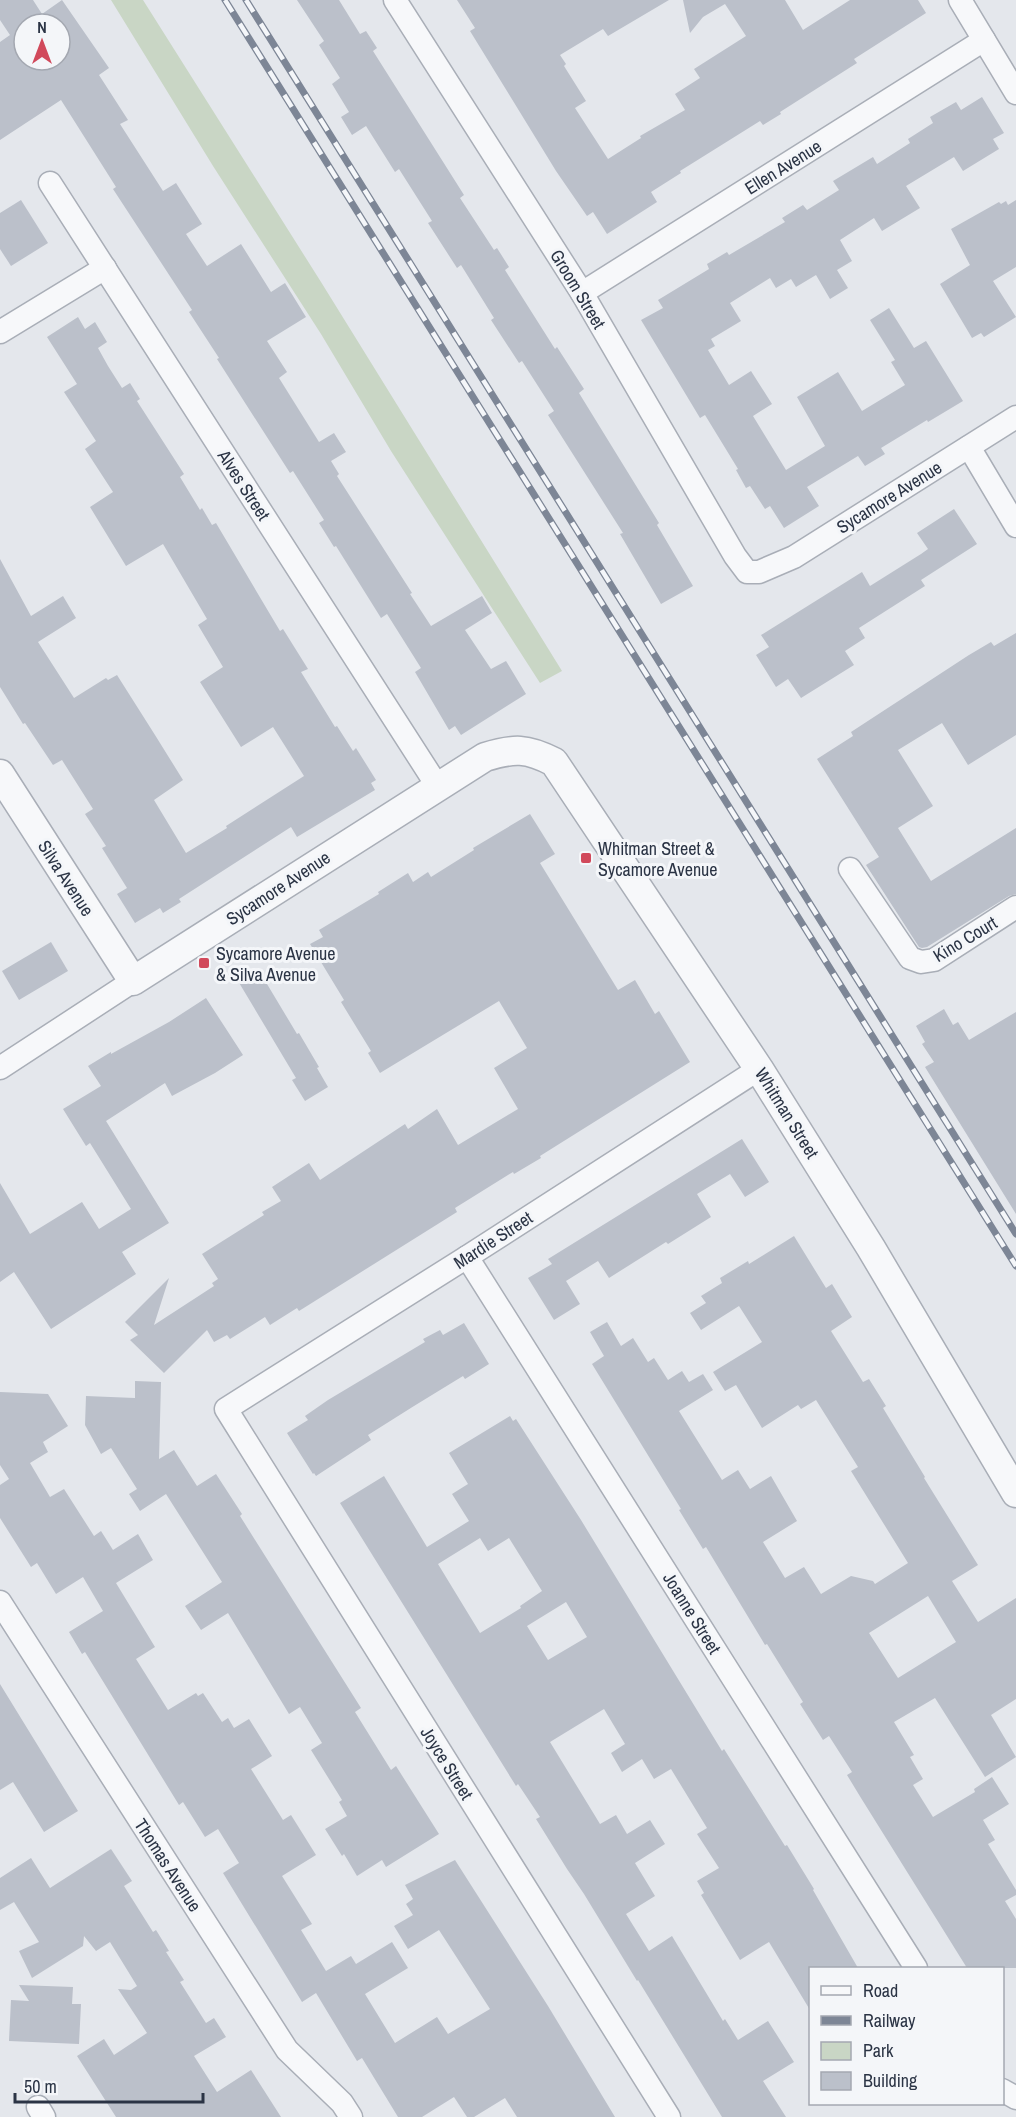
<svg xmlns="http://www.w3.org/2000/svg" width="1016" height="2117" viewBox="0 0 1016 2117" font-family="'Archivo Narrow',sans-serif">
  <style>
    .green { fill: #c9d6c5 }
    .building { fill: #bbc0ca; fill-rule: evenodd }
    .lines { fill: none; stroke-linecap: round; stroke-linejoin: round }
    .minor-casing { stroke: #a9aeb7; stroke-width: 25 }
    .tertiary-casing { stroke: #a9aeb7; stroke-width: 31 }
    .minor { stroke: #f7f8fa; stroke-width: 22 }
    .tertiary { stroke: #f7f8fa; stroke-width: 28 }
    .rail-casing { stroke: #7d8696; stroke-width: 7 }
    .rail { stroke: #f4f6f9; stroke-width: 4.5; stroke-dasharray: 14; stroke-linecap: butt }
    .poi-dot { fill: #d1495b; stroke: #f4f6f9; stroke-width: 2 }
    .labels { text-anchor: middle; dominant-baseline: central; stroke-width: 6; stroke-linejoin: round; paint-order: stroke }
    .street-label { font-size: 18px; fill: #2b3445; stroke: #f4f6f9 }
    .poi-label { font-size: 18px; fill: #2b3445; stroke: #f4f6f9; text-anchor: start }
  </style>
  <rect width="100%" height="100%" fill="#e4e7ec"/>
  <!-- green -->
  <polygon class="green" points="111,0 143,0 321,282 562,671 540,683 391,451 321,334 213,166"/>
  <!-- building -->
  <g class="building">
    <path d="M0 0H33L42 14 62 0 109 68 99 75 128 120 120 124 163 191 176 183 202 224 186 234 207 266 241 244 271 292 285 283 306 317 267 341 287 372 279 378 319 442 334 433 346 452 331 461 339 474 337 476 412 593 410 594 431 626 482 596 492 613 465 630 491 669 506 661 526 694 461 735 455 726 449 730 415 672 421 668 387 614 381 618 336 546 334 547 319 523 324 520 293 471 290 473 217 359 219 358 189 312 192 310 113 189 116 187 61 100 0 140V42L10 35 0 20ZM24 24H60V60H24Z"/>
    <polygon points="297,0 339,0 360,34 366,31 377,48 373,51 464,195 460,198 494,250 497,248 509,267 505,270 555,349 557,347 584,389 579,393 659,523 657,525 693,586 661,604 620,534 623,533 548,415 554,411 522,361 519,363 491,320 494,318 461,265 457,268 428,223 432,221 399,169 395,172 366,126 352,135 341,117 349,112 332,84 340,78 319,45 324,41"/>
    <polygon points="457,0 669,0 608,36 603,29 560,55 566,64 564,66 586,101 575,108 608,159 641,138 640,136 685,110 675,94 700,78 694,69 746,36 725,4 703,17 690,33 683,0 785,0 803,30 850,0 918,0 926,13 854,59 857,63 780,112 781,114 763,125 760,121 680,171 681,173 651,192 657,202 607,234 593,212 587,216 556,171 470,31 475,28"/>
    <polygon points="982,97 1004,133 993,139 999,149 963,171 954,157 906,186 920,208 882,231 874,218 840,240 852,261 837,270 848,288 830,299 816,275 796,287 791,279 776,288 770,278 730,303 741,321 711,339 715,346 708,350 729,385 751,371 772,404 753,416 786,470 825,446 797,397 838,372 862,411 905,385 891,362 895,360 870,320 889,308 914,348 926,341 963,401 928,422 927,420 881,448 885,454 865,466 858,456 807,487 819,506 784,528 770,506 765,509 750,486 746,488 736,470 738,469 705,415 700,418 641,320 663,308 658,300 709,269 707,264 727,252 729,255 785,222 782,218 803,205 807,210 839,190 833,181 873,157 877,164 910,143 908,139 933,123 930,117 956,102 961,110"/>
    <polygon points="21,200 48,243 11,266 0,249 0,213"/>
    <polygon points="1016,200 1016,267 993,281 1016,317 984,337 981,333 972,338 940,284 970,265 951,229 999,202 1001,204 1006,201 1008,205"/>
    <polygon points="78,317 85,329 95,322 107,342 98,348 108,366 122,388 130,383 140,399 137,401 184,474 180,477 200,510 202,508 212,525 216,523 280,631 283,629 308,669 301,672 335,727 337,726 353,751 356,748 376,780 371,783 375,790 297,837 291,827 179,899 181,902 163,913 160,908 135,923 117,894 127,888 102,848 106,846 85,814 93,809 62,760 53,765 25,723 23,724 0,687 0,559 31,616 63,596 76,618 38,642 74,698 106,678 108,680 117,675 155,735 183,780 154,800 186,853 227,828 226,826 304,776 273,727 241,747 200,682 223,667 198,625 207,619 163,544 126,566 90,507 113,492 85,449 96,441 64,392 77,384 47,337"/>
    <polygon points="954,509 977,544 921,580 925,586 859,628 865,638 845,651 854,665 801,698 788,679 776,687 756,655 769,647 761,635 862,572 870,586 921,554 928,549 917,533"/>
    <polygon points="1016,633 1016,735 968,765 942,723 898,750 933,806 898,828 931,881 1016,828 1016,894 1009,896 927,947 922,948 919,947 866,865 879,857 817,759 853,736 851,732 969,655 991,642 994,646"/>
    <polygon points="530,814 555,854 540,863 618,990 635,980 655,1014 659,1011 690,1062 540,1156 541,1158 514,1174 513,1172 455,1208 457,1212 299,1311 297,1308 270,1325 265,1317 230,1339 227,1335 214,1342 207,1330 164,1373 130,1340 138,1335 125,1322 169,1278 154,1325 214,1286 212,1283 218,1279 202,1254 264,1215 262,1212 281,1201 272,1187 309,1163 320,1180 405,1124 408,1129 437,1109 458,1145 518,1109 494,1068 527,1048 499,1001 380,1073 368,1053 371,1051 341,1002 344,1000 310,944 323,937 319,930 379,894 378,892 408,873 413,882 428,872 431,877 474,850 473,848"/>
    <polygon points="51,942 68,971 19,1000 2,971"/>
    <polygon points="258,969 297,1034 299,1033 319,1067 317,1068 328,1087 305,1101 292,1080 296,1078 238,981"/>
    <polygon points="206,998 243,1055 215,1073 172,1096 165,1083 106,1121 169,1223 122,1252 136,1274 51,1329 14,1272 0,1282 0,1183 30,1234 82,1202 99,1229 131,1209 90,1143 86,1146 63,1109 101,1086 88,1066 111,1052 111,1054 169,1022"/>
    <polygon points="944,1009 953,1025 958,1022 969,1040 1016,1012 1016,1214 925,1067 934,1062 922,1044 925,1042 916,1026"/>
    <polygon points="742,1139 769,1182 745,1197 730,1174 697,1194 711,1217 668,1244 666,1242 609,1278 598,1261 566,1281 580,1304 554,1320 528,1278 552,1264 548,1259"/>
    <path d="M794 1236 826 1288 832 1284 852 1317 831 1331 863 1382 869 1379 886 1406 883 1408 925 1477 924 1478 978 1565 952 1581 978 1622 1016 1598V1699L991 1715 1016 1757 985 1777 935 1698 894 1722 914 1755 910 1757 923 1779 913 1785 933 1817 975 1792 974 1789 992 1777 1009 1804 983 1820 995 1840 988 1844 1016 1890V1895L1005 1901 1016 1919V1968H967L861 1798 847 1775 852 1772 829 1736 823 1740 800 1704 803 1702 767 1644 765 1645 706 1547 703 1549 679 1510 681 1509 592 1364 604 1356 590 1332 607 1322 621 1346 633 1338 648 1362 654 1358 668 1380 682 1371 689 1382 703 1374 713 1390 679 1411 722 1480 738 1470 750 1489 771 1476 797 1521 763 1542 785 1578 804 1567 821 1594 851 1576 873 1581 875 1584 908 1563 851 1471 858 1467 816 1400 801 1409 798 1405 762 1428 736 1385 725 1391 713 1372 762 1342 739 1306 701 1330 690 1313 706 1303 701 1296 722 1283 720 1278 748 1261 749 1264ZM928 1596 956 1642 898 1678 869 1633Z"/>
    <polygon points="464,1323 489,1364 465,1379 463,1376 414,1406 368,1435 371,1440 316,1476 314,1473 313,1474 287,1433 308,1420 305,1416 328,1400 425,1342 423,1339 440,1330 443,1335"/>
    <polygon points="135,1381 161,1382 159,1459 174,1450 197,1486 216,1474 242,1514 240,1516 361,1708 355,1712 391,1770 396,1766 439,1834 386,1867 382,1860 357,1876 344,1854 342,1856 325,1829 347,1816 339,1802 342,1800 311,1750 322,1743 300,1707 289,1714 228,1613 201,1630 185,1606 222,1582 166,1494 140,1511 129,1494 137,1489 111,1448 101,1454 85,1425 86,1396 135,1398"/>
    <polygon points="0,1392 48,1394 68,1426 43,1442 48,1452 30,1463 50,1497 64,1489 94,1536 101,1531 113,1550 138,1534 153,1560 116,1583 155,1647 136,1659 168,1710 196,1693 198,1696 203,1693 222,1722 228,1718 234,1728 249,1719 272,1756 251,1769 283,1820 291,1815 316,1855 282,1876 312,1924 301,1930 326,1971 351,1956 356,1964 392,1942 408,1968 365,1994 395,2043 437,2017 448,2034 490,2009 439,1930 408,1949 394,1926 413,1915 406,1904 413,1899 405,1885 455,1860 548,2006 615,2117 517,2117 505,2098 474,2117 467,2117 454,2097 422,2117 398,2117 362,2058 357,2061 316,1993 302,2002 223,1873 239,1863 218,1829 205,1837 183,1802 179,1805 85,1652 82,1654 69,1632 103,1611 83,1577 56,1594 37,1563 31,1567 0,1518 0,1485 9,1479 0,1465"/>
    <path d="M510 1416 513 1421 516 1419 581 1520 722 1751 724 1749 785 1846 787 1845 814 1889 813 1890 858 1968H810V2010L769 1942 740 1960 701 1895 704 1893 697 1881 719 1868 697 1834 707 1828 671 1769 654 1779 642 1759 622 1772 611 1753 625 1744 604 1709 550 1742 600 1824 616 1815 627 1834 650 1820 665 1844 635 1863 655 1896 626 1914 649 1951 672 1936 723 2021 725 2019 738 2040 768 2021 794 2062 763 2081 786 2117H722L638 1980 637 1981 584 1894 567 1869 536 1819 540 1817 518 1784 516 1786 340 1503 384 1476 427 1547 469 1521 452 1494 468 1484 449 1453ZM480 1538 488 1551 509 1538 542 1591 520 1606 521 1608 480 1633 438 1564ZM566 1602 587 1637 548 1660 527 1626Z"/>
    <polygon points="0,1684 78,1811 44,1832 13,1782 0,1790"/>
    <polygon points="111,1849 132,1881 124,1886 153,1932 156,1930 169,1951 166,1952 184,1980 180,1982 206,2023 214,2018 226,2037 194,2056 217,2092 251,2070 281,2117 116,2117 77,2056 104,2039 114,2055 147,2033 118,1989 131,1990 137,1986 110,1942 96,1951 84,1936 83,1946 32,1978 19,1951 39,1942 14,1902 0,1910 0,1878 31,1858 50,1888"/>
    <polygon points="19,1985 73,1987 72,2004 81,2004 79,2044 9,2041 11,2000 29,2001"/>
  </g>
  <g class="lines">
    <!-- minor casing -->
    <g class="minor-casing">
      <g id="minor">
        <polyline points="395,0 582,293 735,556 747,572 759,572 794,557 1016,417"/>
        <polyline points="960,0 1016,93"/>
        <polyline points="50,183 438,787"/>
        <polyline points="582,293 984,40"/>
        <polyline points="0,332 105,268"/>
        <polyline points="969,447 1016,526"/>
        <polyline points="850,869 910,958 921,962 934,960 1016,907"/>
        <polyline points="0,1068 133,981"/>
        <polyline points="467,1257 916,1968"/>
        <polyline points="0,1602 287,2050 342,2103 351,2117"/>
        <polyline points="1002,2090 1016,2098"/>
        <polyline points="38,2107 44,2117"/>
        <polyline points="669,2117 226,1409 467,1257 759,1069"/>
      </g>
    </g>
    <!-- tertiary casing -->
    <g class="tertiary-casing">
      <path id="tertiary" d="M0 774 133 981 485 757C514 748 527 748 554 762L759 1069 871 1248 1016 1493"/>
    </g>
    <!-- minor -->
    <use href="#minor" class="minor"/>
    <!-- tertiary -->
    <use href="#tertiary" class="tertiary"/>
    <!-- rail casing -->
    <g class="rail-casing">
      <g id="rail">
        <polyline points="225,0 1016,1266"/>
        <polyline points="246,0 1016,1234"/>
      </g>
    </g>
    <!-- rail -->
    <use href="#rail" class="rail"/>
  </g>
  <!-- markers -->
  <g class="poi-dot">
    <rect x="580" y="852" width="12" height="12" rx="3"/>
    <rect x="198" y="957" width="12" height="12" rx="3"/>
  </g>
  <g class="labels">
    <!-- street labels -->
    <g class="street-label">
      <text transform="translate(783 167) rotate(-32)">Ellen Avenue</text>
      <text transform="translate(578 289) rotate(59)">Groom Street</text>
      <text transform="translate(244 485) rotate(57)">Alves Street</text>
      <text transform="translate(889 497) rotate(-32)">Sycamore Avenue</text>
      <text transform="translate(66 878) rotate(57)">Silva Avenue</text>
      <text transform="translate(278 888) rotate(-33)">Sycamore Avenue</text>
      <text transform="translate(965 939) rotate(-31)">Kino Court</text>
      <text transform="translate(787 1113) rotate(58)">Whitman Street</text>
      <text transform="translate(493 1240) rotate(-33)">Mardie Street</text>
      <text transform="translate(692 1613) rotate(58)">Joanne Street</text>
      <text transform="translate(447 1763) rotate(58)">Joyce Street</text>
      <text transform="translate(168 1865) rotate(57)">Thomas Avenue</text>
    </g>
    <!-- poi labels -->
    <g class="poi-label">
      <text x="598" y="848">Whitman Street &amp;<tspan x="598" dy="21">Sycamore Avenue</tspan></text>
      <text x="216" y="953">Sycamore Avenue<tspan x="216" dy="21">&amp; Silva Avenue</tspan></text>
    </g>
  </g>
  <!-- legend -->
  <rect x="809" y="1967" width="195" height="138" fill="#f4f6f9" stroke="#a4a8b1" stroke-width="1.5"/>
  <rect x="821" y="1986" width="30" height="9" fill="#f7f8fa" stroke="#a4a8b1" stroke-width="1.5"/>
  <text x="863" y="1997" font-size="18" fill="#2b3445">Road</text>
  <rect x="821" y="2016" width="30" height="9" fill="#7d8696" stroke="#a4a8b1" stroke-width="1.5"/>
  <text x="863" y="2027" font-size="18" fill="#2b3445">Railway</text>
  <rect x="821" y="2042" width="30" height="18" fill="#c9d6c5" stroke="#a4a8b1" stroke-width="1.5"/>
  <text x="863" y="2057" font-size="18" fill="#2b3445">Park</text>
  <rect x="821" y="2072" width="30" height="18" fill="#bbc0ca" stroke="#a4a8b1" stroke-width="1.5"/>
  <text x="863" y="2087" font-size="18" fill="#2b3445">Building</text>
  <!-- north arrow -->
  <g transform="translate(42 42)"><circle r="28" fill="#f4f6f9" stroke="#a4a8b1" stroke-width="1.5"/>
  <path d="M0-4.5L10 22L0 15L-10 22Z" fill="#d1495b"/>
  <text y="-9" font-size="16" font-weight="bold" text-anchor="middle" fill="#2b3445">N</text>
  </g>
  <!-- scale -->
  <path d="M15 2093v9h188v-9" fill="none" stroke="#2b3445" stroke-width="3"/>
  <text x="24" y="2093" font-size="18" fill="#2b3445" stroke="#f4f6f9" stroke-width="4.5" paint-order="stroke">50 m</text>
</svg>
